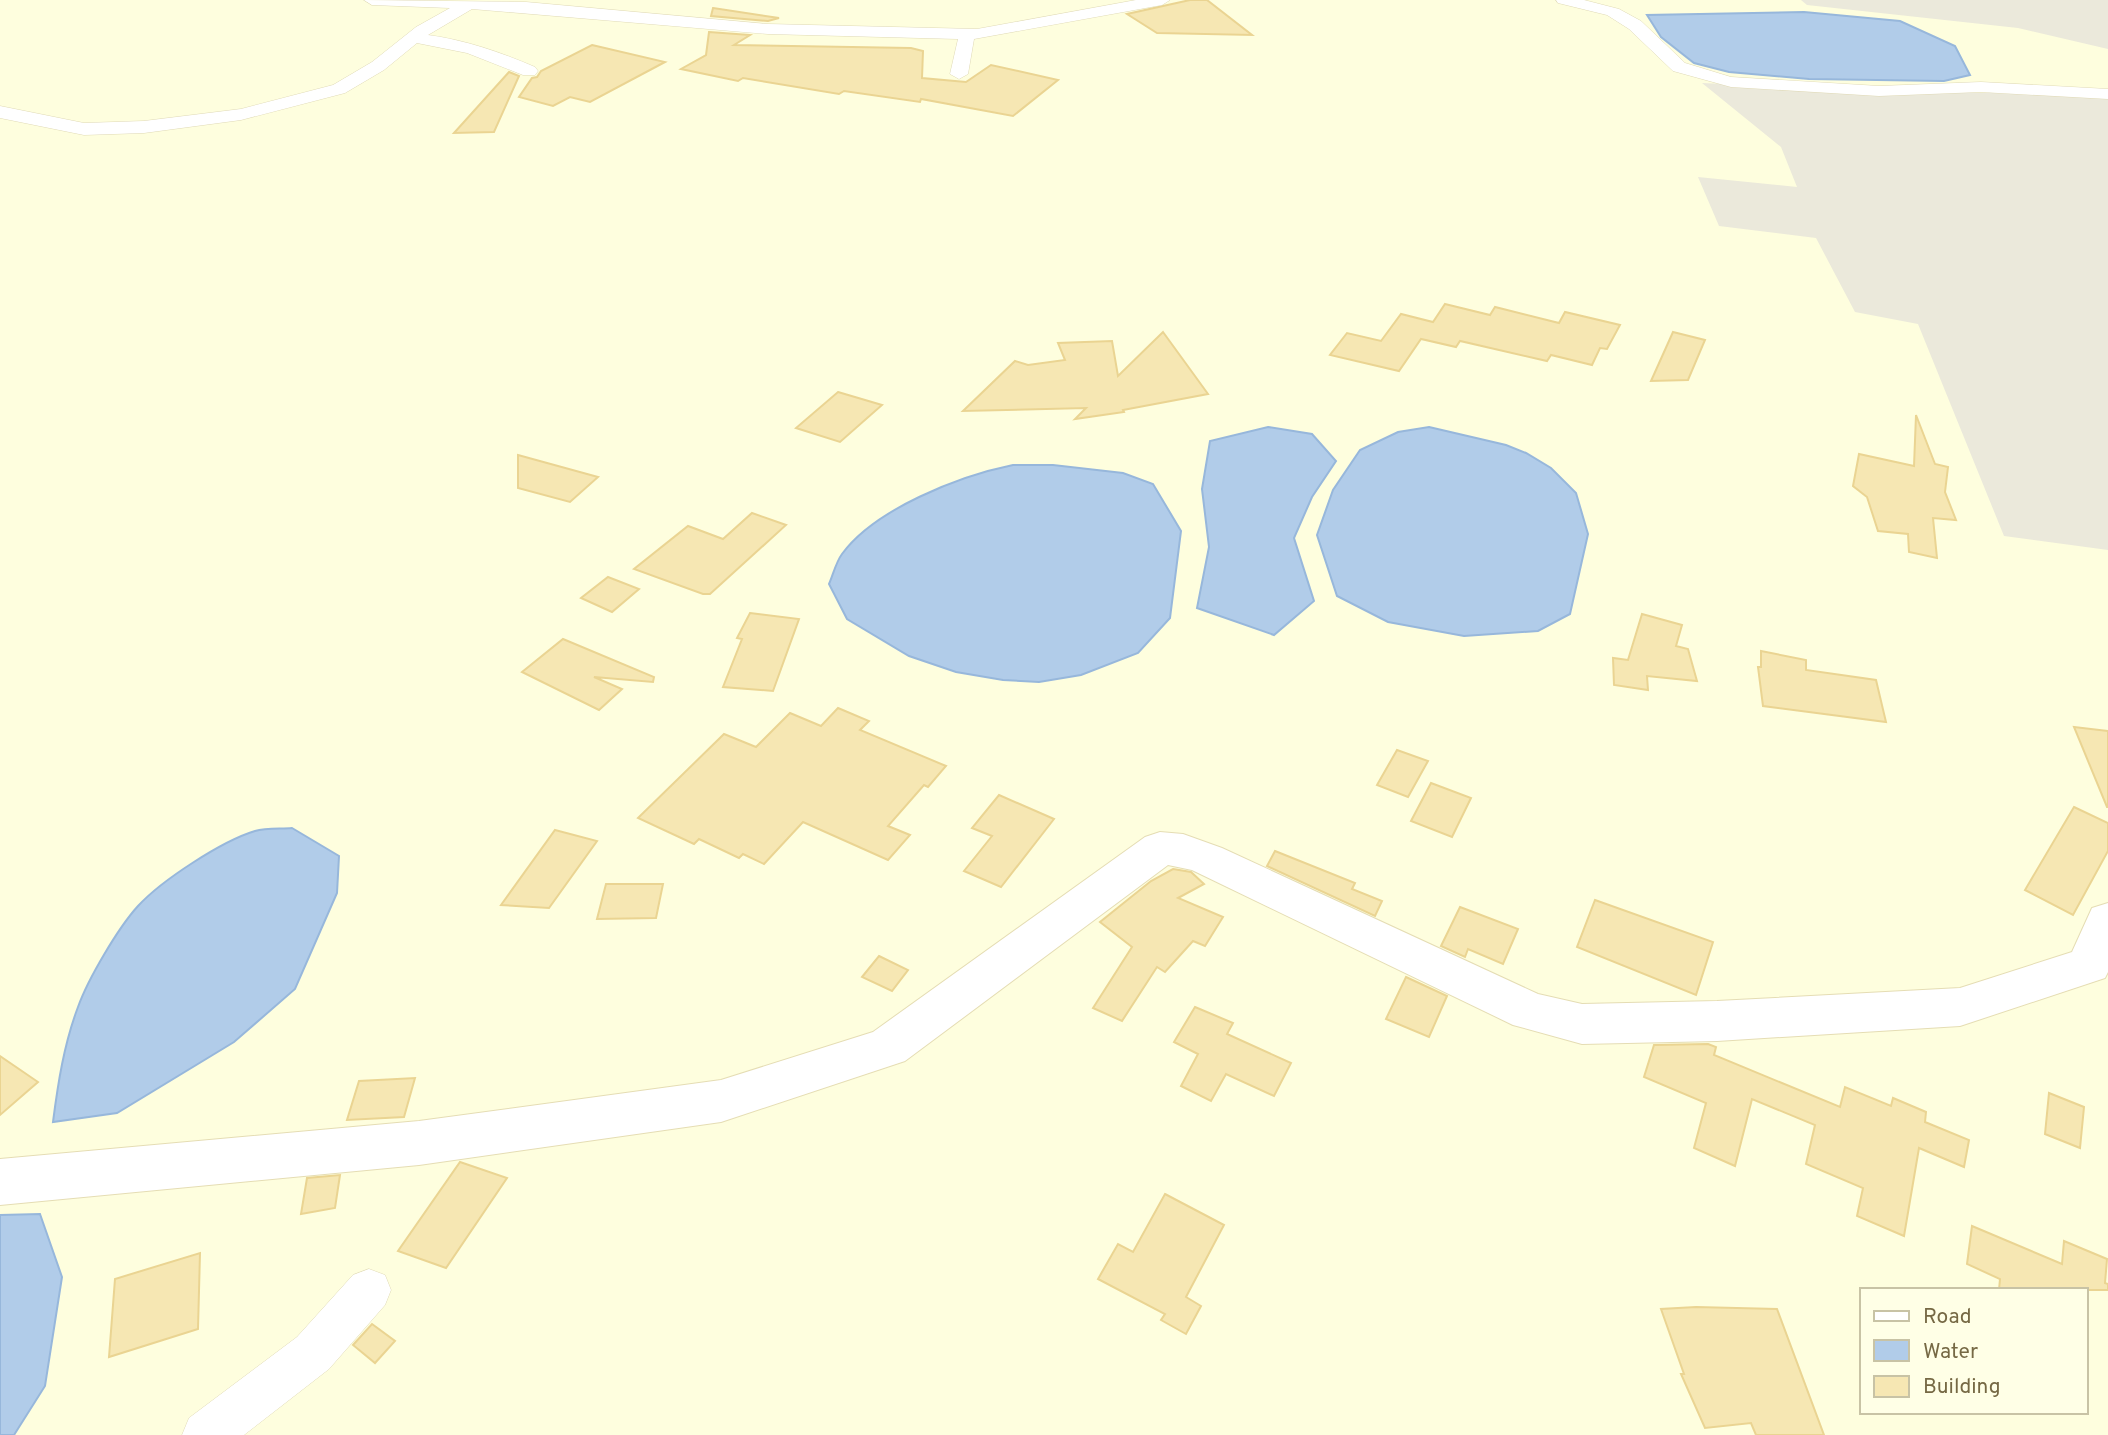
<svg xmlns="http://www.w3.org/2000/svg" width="2108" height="1435" viewBox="0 0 2108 1435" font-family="Overpass,sans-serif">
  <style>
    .industrial { fill: #ebe9db }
    .water { fill: #b1cce9; stroke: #97b7db; stroke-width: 2 }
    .building { fill: #f6e7b3; stroke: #ead492; stroke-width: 2 }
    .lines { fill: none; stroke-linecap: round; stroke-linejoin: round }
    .street-casing { stroke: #e0dab7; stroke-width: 1 }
    .secondary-casing { stroke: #e5ddb4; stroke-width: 2 }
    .street { fill: #fff; fill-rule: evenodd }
    .secondary { fill: #fff; fill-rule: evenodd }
  </style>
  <rect width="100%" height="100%" fill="#fefede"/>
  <!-- industrial -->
  <g class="industrial">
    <polygon points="1801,0 2108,0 2108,49 2018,28 1807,5"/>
    <polygon points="1702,83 1879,91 2108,95 2108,550 2004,536 1918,324 1855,312 1816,238 1719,226 1698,177 1797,187 1781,147"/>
  </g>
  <!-- water -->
  <g class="water">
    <polygon points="1804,12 1900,21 1955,46 1970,75 1944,81 1809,79 1729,72 1694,63 1661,37 1647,15"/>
    <polygon points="1268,427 1312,434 1336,461 1312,497 1294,538 1314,601 1274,635 1197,608 1209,547 1202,489 1210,441"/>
    <polygon points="1429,427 1506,445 1526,453 1551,468 1576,493 1588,534 1570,614 1538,631 1464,636 1388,622 1337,596 1317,535 1333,490 1360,450 1398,432"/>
    <path d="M1013 465H1053L1123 473 1153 484 1181 531 1170 618 1138 653 1081 675 1039 682 1003 680 956 672 909 656 847 619 829 584C833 575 836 562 842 554 875 509 959 476 1013 465Z"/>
    <path d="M292 828 339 856 337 893 295 989 234 1042 117 1113 53 1122C58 1083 64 1044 78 1007 88 979 118 928 138 906 162 880 222 841 255 831 266 828 281 829 292 828Z"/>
    <polygon points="40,1214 62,1277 45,1386 14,1435 0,1435 0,1215"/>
  </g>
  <!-- building -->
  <g class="building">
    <polygon points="1190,0 1207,0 1252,35 1157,33 1127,14"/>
    <polygon points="713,8 779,18 768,21 711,16"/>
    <polygon points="709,32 750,35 734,45 911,48 923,51 922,78 966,82 991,65 1058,80 1013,116 921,99 920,102 844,91 839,94 743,78 738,81 681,69 706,55"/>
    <polygon points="592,45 665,62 590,102 570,97 553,106 519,97 532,78 537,77 541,71"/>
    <polygon points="509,72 519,76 494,132 454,133"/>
    <polygon points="1445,304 1490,315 1495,307 1559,323 1565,312 1620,325 1607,349 1600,348 1592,365 1551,355 1547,361 1460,341 1456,347 1421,339 1399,371 1330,355 1347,333 1381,341 1401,314 1433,322"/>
    <polygon points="1163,332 1208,394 1123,410 1124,412 1075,419 1086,408 963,411 1015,361 1028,365 1065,360 1058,343 1112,341 1118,376"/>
    <polygon points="1673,332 1705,340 1688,380 1651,381"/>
    <polygon points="838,392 882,405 840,442 796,428"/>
    <polygon points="1916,415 1935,464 1948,467 1945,492 1956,520 1933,518 1937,558 1909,552 1908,534 1878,531 1867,497 1853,486 1859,454 1914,466"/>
    <polygon points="518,455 598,477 570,502 518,488"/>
    <polygon points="752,513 786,525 710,594 703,594 634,569 688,526 723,539"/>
    <polygon points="608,577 639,589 612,612 581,598"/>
    <polygon points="750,613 799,619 773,691 723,687 742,639 737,638"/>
    <polygon points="1642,614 1682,625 1676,646 1688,649 1697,681 1647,676 1648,690 1614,685 1613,658 1628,660"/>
    <polygon points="563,639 654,677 653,682 594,677 622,689 599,710 522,672"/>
    <polygon points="1761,651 1806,660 1806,670 1876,680 1886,722 1763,706 1758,667 1761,667"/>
    <polygon points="838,708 869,721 860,730 946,766 928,787 924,785 888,826 910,835 888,860 803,822 764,864 743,854 739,858 699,839 694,844 638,818 724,734 756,747 790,713 821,726"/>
    <polygon points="2074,727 2108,731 2108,807 2107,807"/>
    <polygon points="1397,750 1428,761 1408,797 1377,785"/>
    <polygon points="1431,783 1471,798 1452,837 1411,821"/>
    <polygon points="999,795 1054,819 1001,887 964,871 992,836 972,828"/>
    <polygon points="2074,807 2108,823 2108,851 2073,915 2025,890"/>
    <polygon points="555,830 597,841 549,908 501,905"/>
    <polygon points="1275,851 1355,883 1352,889 1382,901 1375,916 1267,866"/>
    <polygon points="1173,869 1191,872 1204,884 1178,898 1223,917 1205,946 1193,941 1165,972 1157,967 1122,1021 1093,1008 1132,947 1100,922 1151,881"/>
    <polygon points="606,884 663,884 656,918 597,919"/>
    <polygon points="1595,900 1713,942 1696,995 1577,947"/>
    <polygon points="1460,907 1518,929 1503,964 1468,949 1465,957 1441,946"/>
    <polygon points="879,956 908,970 892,991 862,977"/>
    <polygon points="1406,977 1447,996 1429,1037 1386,1019"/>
    <polygon points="1195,1007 1233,1023 1227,1034 1291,1063 1274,1096 1226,1074 1211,1101 1181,1086 1198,1054 1174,1042"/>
    <polygon points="1708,1044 1716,1047 1714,1055 1840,1107 1845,1087 1891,1106 1893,1098 1926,1112 1925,1122 1969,1140 1964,1167 1919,1148 1904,1236 1857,1216 1863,1188 1806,1164 1815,1125 1752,1099 1735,1166 1694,1148 1706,1103 1644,1077 1654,1045"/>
    <polygon points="0,1056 38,1082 0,1115"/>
    <polygon points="415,1078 404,1117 347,1120 359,1081"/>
    <polygon points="2049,1093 2084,1107 2080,1148 2045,1134"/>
    <polygon points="460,1162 507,1178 446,1268 398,1251"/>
    <polygon points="340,1175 335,1208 301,1214 307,1178"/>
    <polygon points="1165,1194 1224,1225 1186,1297 1201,1306 1186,1334 1161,1320 1165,1314 1098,1279 1118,1244 1133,1252"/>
    <polygon points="1972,1226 2062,1264 2064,1241 2107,1259 2105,1283 2108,1284 2108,1290 1999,1290 2000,1279 1967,1264"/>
    <polygon points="200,1253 198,1329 109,1357 115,1279"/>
    <polygon points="1696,1307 1777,1309 1824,1435 1756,1435 1751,1423 1705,1428 1681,1374 1684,1374 1661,1309"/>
    <polygon points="372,1324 395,1341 375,1363 353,1345"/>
  </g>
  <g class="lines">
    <!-- street casing -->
    <g class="street-casing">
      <g id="street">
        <path d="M364 0 526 2 768 24 977 29 1136 0H1170L1162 5 974 39 968 74 959 79 950 74 958 39 768 34 472 9 428 35C465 40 500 52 535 67L538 71 535 75H523L467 53 417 43 384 70 345 93 241 120 144 133 84 135 0 118V106L84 123 144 121 241 109 333 85 372 62 416 27 450 8 372 5Z"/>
        <polygon points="1556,0 1584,0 1619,9 1641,21 1685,63 1731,77 1879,86 1981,82 2108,89 2108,99 1981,92 1879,96 1731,87 1673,71 1629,29 1607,15 1558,3"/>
        <polygon points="369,1269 385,1275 391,1290 385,1305 329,1369 244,1435 182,1435 189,1418 297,1337 353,1275"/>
      </g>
    </g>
    <!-- secondary casing -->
    <g class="secondary-casing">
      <polygon id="secondary" points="1160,832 1183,834 1222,848 1538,994 1582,1004 1717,1001 1960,988 2072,952 2092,908 2108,903 2108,972 2105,978 1960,1026 1717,1041 1582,1044 1513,1025 1192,870 1168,865 905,1061 721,1122 419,1165 0,1205 0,1159 419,1121 721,1080 873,1032 1145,837"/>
    </g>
    <!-- street -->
    <use href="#street" class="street"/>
    <!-- secondary -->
    <use href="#secondary" class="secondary"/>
  </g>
  <!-- legend -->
  <rect x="1860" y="1288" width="228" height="126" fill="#ffffe6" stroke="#c8c3a5" stroke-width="2"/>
  <rect x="1874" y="1311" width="35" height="10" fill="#ffffff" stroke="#c8c3a5" stroke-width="2"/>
  <text x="1923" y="1323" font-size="21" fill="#766944">Road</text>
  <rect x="1874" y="1340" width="35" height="21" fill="#b1cce9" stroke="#c8c3a5" stroke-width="2"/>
  <text x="1923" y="1358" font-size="21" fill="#766944">Water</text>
  <rect x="1874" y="1376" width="35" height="21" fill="#f6e7b3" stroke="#c8c3a5" stroke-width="2"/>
  <text x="1923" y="1393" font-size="21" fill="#766944">Building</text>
</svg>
